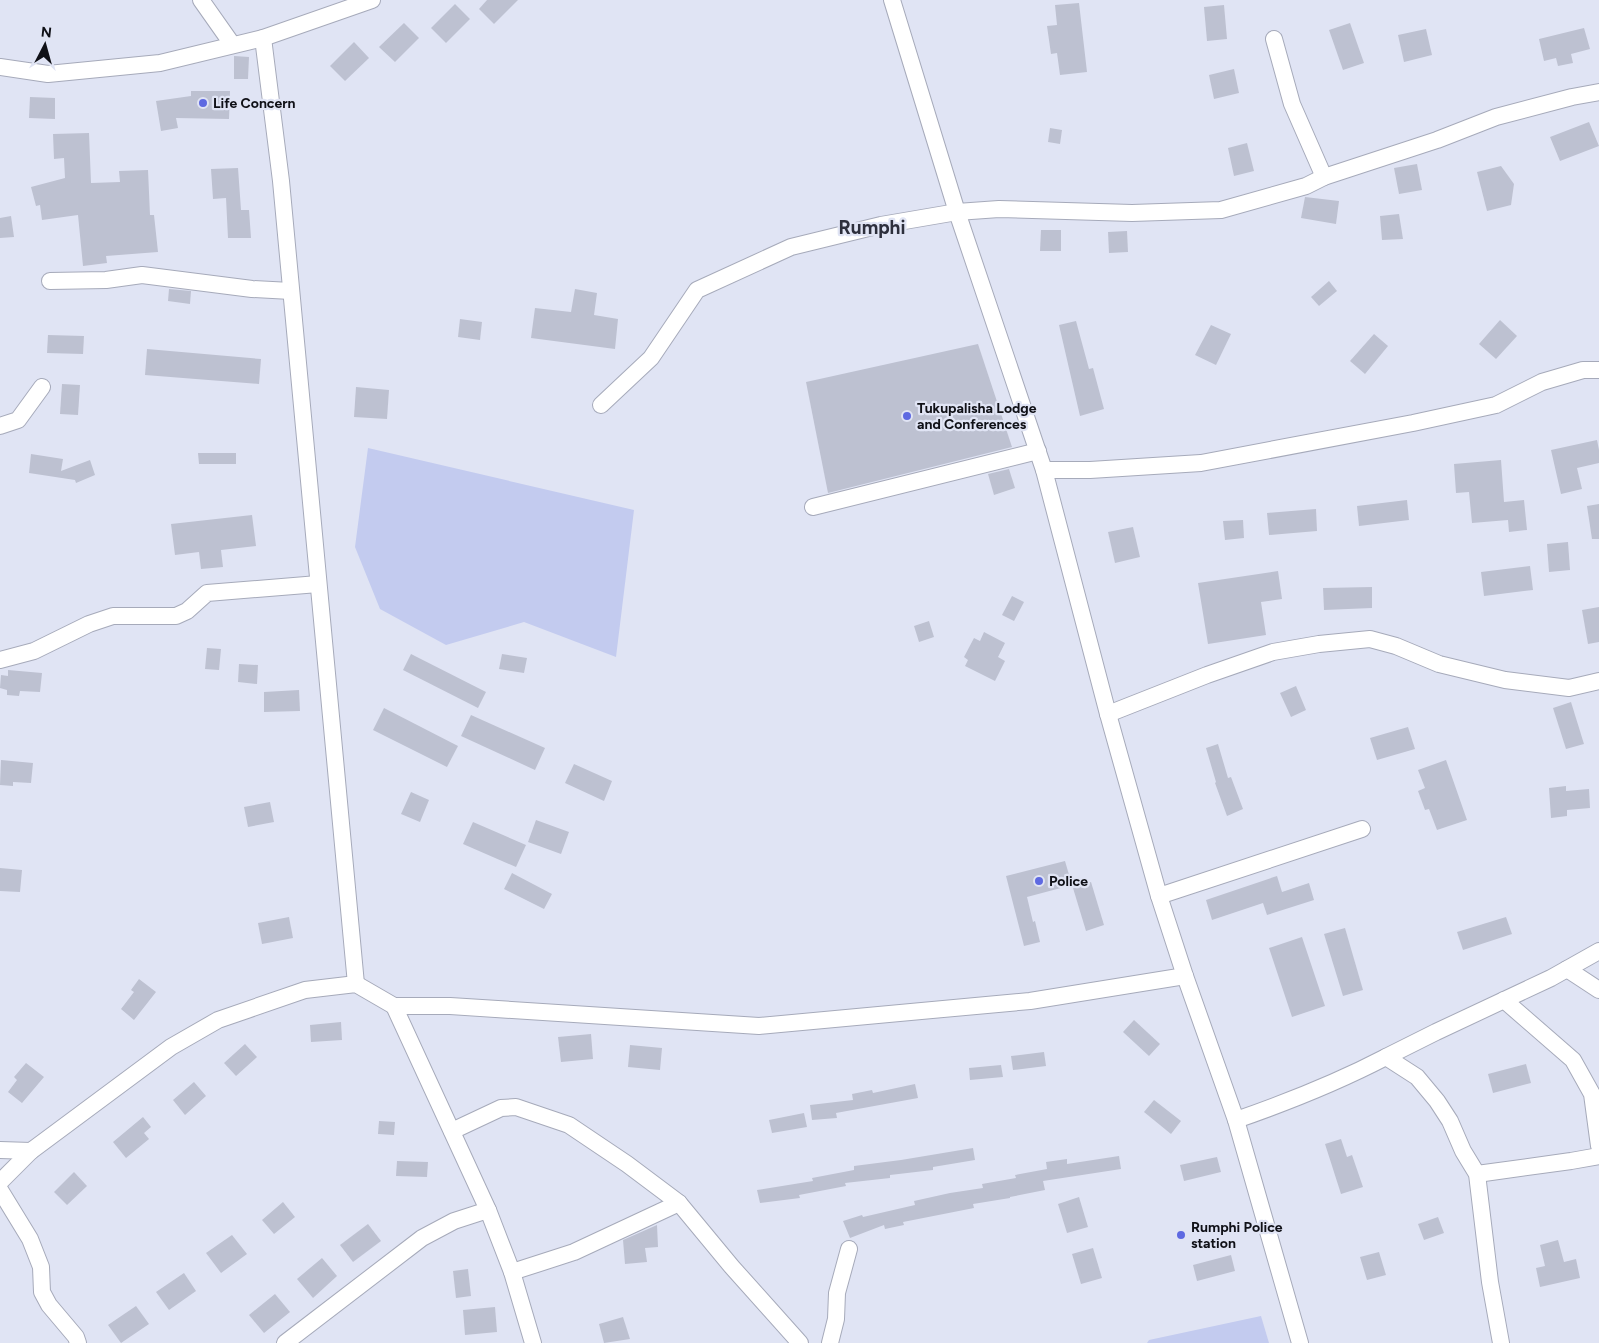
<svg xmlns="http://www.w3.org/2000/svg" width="1599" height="1343" viewBox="0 0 1599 1343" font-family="Figtree,sans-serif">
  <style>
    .green { fill: #c3cbef }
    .building { fill: #bdc1d1 }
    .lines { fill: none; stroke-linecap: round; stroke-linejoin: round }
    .street-casing { stroke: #a6aaba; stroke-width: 18 }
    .street { stroke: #fff; stroke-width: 16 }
    .poi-dot { fill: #5e69e1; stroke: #e0e4f4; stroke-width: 2 }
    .labels { text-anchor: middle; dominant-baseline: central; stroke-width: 4.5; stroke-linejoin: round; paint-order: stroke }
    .poi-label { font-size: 14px; font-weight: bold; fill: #101117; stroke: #e0e4f4; text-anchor: start }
    .district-label { font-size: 19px; font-weight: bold; fill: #2d2f3c; stroke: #e0e4f4 }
  </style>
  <rect width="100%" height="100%" fill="#e0e4f4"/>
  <!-- green -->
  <g class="green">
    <polygon points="368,448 634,510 616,657 524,622 446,645 380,609 355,547"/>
    <polygon points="1261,1316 1269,1343 1147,1343 1149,1340"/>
  </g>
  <!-- building -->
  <g class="building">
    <polygon points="487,0 518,0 494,24 479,9"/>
    <polygon points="1079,3 1087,72 1060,75 1057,53 1051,54 1047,26 1057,25 1055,5"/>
    <polygon points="455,4 470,19 446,43 431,28"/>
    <polygon points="1224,5 1227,39 1207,41 1204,7"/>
    <polygon points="404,23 419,38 395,62 379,47"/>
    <polygon points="1350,23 1364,63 1343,70 1329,30"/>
    <polygon points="1584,28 1590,49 1571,54 1573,63 1558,66 1556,58 1544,61 1539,39"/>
    <polygon points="1426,29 1432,55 1404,62 1398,35"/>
    <polygon points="354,42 369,58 345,81 330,66"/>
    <polygon points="234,56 249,57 248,79 234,79"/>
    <polygon points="1234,69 1239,93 1214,99 1209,75"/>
    <polygon points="191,91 230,91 229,119 176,118 178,128 161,131 156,101 191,96"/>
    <polygon points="30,97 55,98 55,119 29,118"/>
    <polygon points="1589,122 1599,146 1560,161 1550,137"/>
    <polygon points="1050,128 1062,130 1060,144 1048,142"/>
    <polygon points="89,133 91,183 120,182 119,171 148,170 150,215 154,215 158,252 106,256 107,263 83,266 78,215 42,220 40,205 36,206 31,187 65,178 64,158 54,159 53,134"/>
    <polygon points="1247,143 1254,171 1234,176 1228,148"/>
    <polygon points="1417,164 1422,190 1399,194 1394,168"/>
    <polygon points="1501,166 1514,184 1511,205 1487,211 1477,172"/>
    <polygon points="238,168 241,210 249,210 251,238 228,238 226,198 213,199 211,169"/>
    <polygon points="1305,197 1339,201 1336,224 1301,218"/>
    <polygon points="1399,214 1403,239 1382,240 1380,216"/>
    <polygon points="11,216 14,237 0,238 0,218"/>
    <polygon points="1041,230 1061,230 1061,251 1040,251"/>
    <polygon points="1127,231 1128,252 1109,253 1108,232"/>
    <polygon points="1329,281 1337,291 1319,306 1311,297"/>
    <polygon points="169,289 191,291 190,304 168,301"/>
    <polygon points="575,289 597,293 594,315 618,319 615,349 531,338 535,308 571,312"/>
    <polygon points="460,319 482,322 480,340 458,337"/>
    <polygon points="1500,320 1517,336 1496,359 1479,344"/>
    <polygon points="1076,321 1089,369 1093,368 1104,409 1080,416 1059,325"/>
    <polygon points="1211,325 1231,334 1216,365 1195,355"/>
    <polygon points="1374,334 1388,346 1365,374 1350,361"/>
    <polygon points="48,335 84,336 83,354 47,353"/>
    <polygon points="978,344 1012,447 828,493 806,382"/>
    <polygon points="147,349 261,359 259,384 145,375"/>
    <polygon points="62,384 80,385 78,415 60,414"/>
    <polygon points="356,387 389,390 387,419 354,417"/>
    <polygon points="1597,440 1599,450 1599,463 1577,468 1582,489 1561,494 1551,450"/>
    <polygon points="198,453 236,453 236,464 199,464"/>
    <polygon points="31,454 63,459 61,471 90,460 95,475 76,483 75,480 29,473"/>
    <polygon points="1501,460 1504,502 1524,500 1527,530 1509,532 1508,520 1472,523 1469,492 1456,493 1454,464"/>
    <polygon points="1009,469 1015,488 994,495 988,474"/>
    <polygon points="1407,500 1409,520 1359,526 1357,506"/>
    <polygon points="1599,504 1599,539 1592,539 1587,506"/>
    <polygon points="1316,509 1317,531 1269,535 1267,513"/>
    <polygon points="252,515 256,546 221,550 223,567 201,569 199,552 175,555 171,524"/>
    <polygon points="1243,520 1244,538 1225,540 1223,521"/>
    <polygon points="1133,527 1140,557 1115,563 1108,532"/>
    <polygon points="1568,542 1570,570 1549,572 1547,544"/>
    <polygon points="1530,566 1533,590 1484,596 1481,572"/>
    <polygon points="1278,571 1282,599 1261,602 1266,635 1208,644 1198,583"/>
    <polygon points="1372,587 1372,608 1324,610 1323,588"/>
    <polygon points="1012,596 1024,602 1014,621 1002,615"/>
    <polygon points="1599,607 1599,642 1588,644 1582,610"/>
    <polygon points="929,621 934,637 919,642 914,626"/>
    <polygon points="984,632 1005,643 998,657 1005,661 995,681 965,666 968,660 964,657 974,638 980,641"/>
    <polygon points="207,648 221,649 219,670 205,669"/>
    <polygon points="411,654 486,692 478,708 403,670"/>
    <polygon points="502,654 527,658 524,673 499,669"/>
    <polygon points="239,664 258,665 257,684 238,682"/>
    <polygon points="8,670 42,673 40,692 20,691 19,696 7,695 7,690 0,688 1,675 8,676"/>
    <polygon points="1296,686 1306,710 1291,717 1280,693"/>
    <polygon points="299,690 300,711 264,712 264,692"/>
    <polygon points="1571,702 1584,744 1566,749 1553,708"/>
    <polygon points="384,708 458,746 447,767 373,730"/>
    <polygon points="471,715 545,748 535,770 461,736"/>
    <polygon points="1408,727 1415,749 1377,760 1370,738"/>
    <polygon points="1218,744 1228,778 1231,777 1243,809 1227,816 1215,783 1216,782 1206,748"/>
    <polygon points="1,760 33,763 31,783 13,782 13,786 0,785"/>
    <polygon points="1446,760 1467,820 1437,830 1429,809 1425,810 1418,791 1425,788 1418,770"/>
    <polygon points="574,764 612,781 604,801 565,783"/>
    <polygon points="1566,786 1566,791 1589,789 1590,808 1567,810 1567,816 1551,818 1549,788"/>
    <polygon points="411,792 429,800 420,822 401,814"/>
    <polygon points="270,802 274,822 248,827 244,807"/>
    <polygon points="536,820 569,832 561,854 528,842"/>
    <polygon points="473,822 526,845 516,867 463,844"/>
    <polygon points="1065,861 1072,885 1027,897 1033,922 1035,921 1040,942 1024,946 1006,876"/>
    <polygon points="0,868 22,870 20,892 0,891"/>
    <polygon points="512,873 552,894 544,909 504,889"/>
    <polygon points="1277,876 1282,892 1309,883 1314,900 1267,915 1263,903 1212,920 1206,900"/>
    <polygon points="1091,882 1104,925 1086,931 1073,888"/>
    <polygon points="289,917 293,938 262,944 258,923"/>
    <polygon points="1506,917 1512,934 1463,950 1457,932"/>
    <polygon points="1345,928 1363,990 1343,996 1324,934"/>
    <polygon points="1302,937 1325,1006 1292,1017 1269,948"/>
    <polygon points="139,979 156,992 134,1020 121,1009 134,992 131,990"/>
    <polygon points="1134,1020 1160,1044 1149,1056 1123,1032"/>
    <polygon points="341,1022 342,1040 311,1042 310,1025"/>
    <polygon points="591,1034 593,1059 561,1062 558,1037"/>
    <polygon points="245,1044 257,1057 236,1076 224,1063"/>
    <polygon points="630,1045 662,1048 660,1070 628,1067"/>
    <polygon points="1044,1052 1046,1066 1013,1070 1011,1056"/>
    <polygon points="26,1063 44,1077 22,1103 8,1092 17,1080 14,1077"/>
    <polygon points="1526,1064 1531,1083 1493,1093 1488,1074"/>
    <polygon points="1001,1065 1003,1077 970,1080 969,1068"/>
    <polygon points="194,1082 206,1096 185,1115 173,1100"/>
    <polygon points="915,1084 918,1098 836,1113 837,1118 812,1120 810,1105 853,1100 852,1094 872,1090 873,1093"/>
    <polygon points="1154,1100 1181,1121 1171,1134 1144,1112"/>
    <polygon points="804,1113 807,1127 772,1133 769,1120"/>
    <polygon points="143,1117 151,1127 144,1133 149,1139 126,1158 113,1142"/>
    <polygon points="379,1121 395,1122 394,1135 378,1134"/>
    <polygon points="1341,1139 1347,1157 1352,1155 1363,1187 1341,1194 1325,1144"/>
    <polygon points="973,1148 975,1160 933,1167 933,1170 890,1175 890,1178 845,1183 846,1186 799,1195 800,1198 760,1203 757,1190 813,1181 812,1178 854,1170 854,1166 901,1160"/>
    <polygon points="1119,1156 1121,1169 1043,1181 1045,1190 1010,1197 1010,1198 973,1204 974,1208 903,1222 904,1225 885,1229 884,1225 850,1238 843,1221 862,1215 863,1217 915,1205 914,1201 950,1193 983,1188 982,1184 1016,1178 1015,1175 1047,1169 1046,1162 1067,1159 1067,1164"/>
    <polygon points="1217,1157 1221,1172 1184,1181 1180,1165"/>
    <polygon points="397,1161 428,1162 427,1177 396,1176"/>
    <polygon points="74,1172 87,1186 67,1205 54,1192"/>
    <polygon points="1079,1197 1088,1227 1067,1233 1058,1204"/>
    <polygon points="283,1202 295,1217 274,1234 262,1220"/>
    <polygon points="1438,1217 1444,1233 1424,1240 1418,1224"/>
    <polygon points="368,1224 381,1241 353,1262 340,1245"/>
    <polygon points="657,1225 658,1247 645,1248 647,1262 625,1264 623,1240"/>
    <polygon points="232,1235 247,1254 221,1273 206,1253"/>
    <polygon points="1558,1240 1564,1262 1576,1259 1580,1278 1540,1287 1536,1268 1545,1266 1540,1245"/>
    <polygon points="1093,1248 1102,1278 1081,1284 1072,1254"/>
    <polygon points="1379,1252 1386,1275 1367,1280 1360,1257"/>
    <polygon points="1231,1255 1235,1271 1197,1281 1193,1265"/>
    <polygon points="322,1258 337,1276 313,1298 297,1279"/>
    <polygon points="468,1269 471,1296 456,1298 453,1271"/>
    <polygon points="184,1273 196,1291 169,1310 156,1292"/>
    <polygon points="275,1294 290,1312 264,1333 249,1315"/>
    <polygon points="136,1306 149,1324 121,1343 108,1325"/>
    <polygon points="495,1307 497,1332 465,1335 463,1310"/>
    <polygon points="623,1317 630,1339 604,1343 599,1324"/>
  </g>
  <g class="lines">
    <!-- street casing -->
    <g class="street-casing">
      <g id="street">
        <polyline points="201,0 232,44"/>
        <polyline points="892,0 957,212 1044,470 1108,714 1159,896 1185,976 1236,1120 1300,1343"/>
        <polyline points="263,38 281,181 356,984"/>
        <polyline points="1274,39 1292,104 1324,177"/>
        <polyline points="0,67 48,74 160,63 263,38 372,0"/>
        <polyline points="50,281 106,280 142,275 252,289 291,291"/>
        <polyline points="601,405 651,358 697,290 791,247 881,225 957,212 999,209 1132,213 1221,210 1306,186 1324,177 1437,140 1496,117 1572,97 1599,92"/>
        <polyline points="0,426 18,420 42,387"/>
        <polyline points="1044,470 1090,470 1201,463 1413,423 1496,405 1542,382 1583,370 1599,370"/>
        <polyline points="813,507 1038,451"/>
        <polyline points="0,660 34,651 89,624 113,616 176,616 187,611 207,593 318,584"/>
        <polyline points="1108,714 1207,675 1273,652 1319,644 1370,639 1396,646 1439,664 1505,680 1569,688 1599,681"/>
        <polyline points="1159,896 1362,829"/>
        <polyline points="1567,969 1599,990"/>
        <polyline points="1504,1000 1573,1060 1592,1094 1599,1146"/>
        <polyline points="394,1006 488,1210 512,1272 533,1343"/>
        <polyline points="1386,1057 1436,1032 1551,978 1599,951"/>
        <path d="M1236 1120C1288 1102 1338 1082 1386 1057L1417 1077 1437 1101 1450 1121 1463 1151 1477 1174 1490 1282 1501 1343"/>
        <polyline points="452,1131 501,1108 516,1107 569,1125 627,1164 679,1203 732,1267 800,1343"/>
        <polyline points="0,1150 31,1151 171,1047 218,1020 305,990 356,984 394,1006 450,1006 759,1026 1030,1001 1185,976"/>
        <polyline points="1477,1174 1571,1161 1599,1156"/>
        <polyline points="0,1182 31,1151"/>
        <polyline points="0,1190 30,1239 41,1267 42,1292 49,1305 76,1337 78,1343"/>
        <polyline points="512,1272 574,1252 679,1203"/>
        <polyline points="285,1343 422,1238 454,1221 488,1210"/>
        <polyline points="830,1343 836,1319 837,1293 849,1249"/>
      </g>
    </g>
    <!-- street -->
    <use href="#street" class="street"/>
  </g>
  <!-- markers -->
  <g class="poi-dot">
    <circle cx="203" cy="103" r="5"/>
    <circle cx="907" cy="416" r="5"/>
    <circle cx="1039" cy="881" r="5"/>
    <circle cx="1181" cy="1235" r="5"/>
  </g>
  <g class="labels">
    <!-- poi labels -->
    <g class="poi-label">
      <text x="213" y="103">Life Concern</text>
      <text x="917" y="408">Tukupalisha Lodge<tspan x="917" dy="16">and Conferences</tspan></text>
      <text x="1049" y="881">Police</text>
      <text x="1191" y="1227">Rumphi Police<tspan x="1191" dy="16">station</tspan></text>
    </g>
    <!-- district labels -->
    <g class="district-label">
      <text x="872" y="227">Rumphi</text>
    </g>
  </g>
  <!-- north arrow -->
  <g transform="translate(45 45) rotate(6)" stroke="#e0e4f4" stroke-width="4" paint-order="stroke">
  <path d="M0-4L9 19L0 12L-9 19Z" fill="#101117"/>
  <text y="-8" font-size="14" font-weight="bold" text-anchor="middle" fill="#101117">N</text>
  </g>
</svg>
